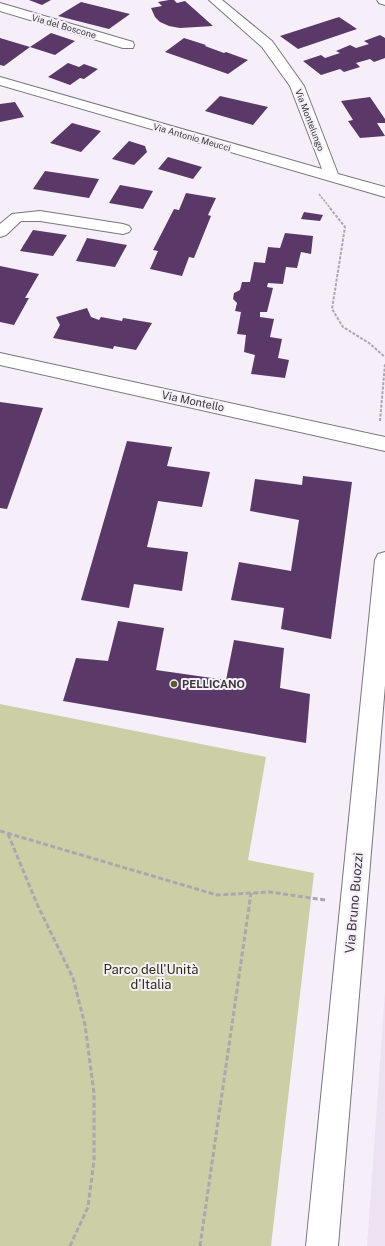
<svg xmlns="http://www.w3.org/2000/svg" width="385" height="1246" viewBox="0 0 385 1246" font-family="'Public Sans',sans-serif">
  <style>
    .built { fill: #ede2f2 }
    .green { fill: #cccfa5 }
    .building { fill: #5a3867 }
    .lines { fill: none; stroke-linecap: round; stroke-linejoin: round }
    .street-casing { stroke: #7b757d; stroke-width: 2 }
    .secondary-casing { stroke: #7b757d; stroke-width: 2 }
    .path-far2 { stroke: #aca7ae; stroke-width: 1.5; stroke-dasharray: 2.5 1; stroke-linecap: butt }
    .path-far1 { stroke: #aca7ae; stroke-width: 2; stroke-dasharray: 3 1.5; stroke-linecap: butt }
    .path { stroke: #aca7ae; stroke-width: 3; stroke-dasharray: 5 2.5; stroke-linecap: butt }
    .street { fill: #fff; fill-rule: evenodd }
    .secondary { fill: #fff; fill-rule: evenodd }
    .poi-dot { fill: #595b28; stroke: #f6eff9; stroke-width: 1.5 }
    .labels { text-anchor: middle; dominant-baseline: central; stroke-width: 4; stroke-linejoin: round; paint-order: stroke }
    .far-street-label { font-size: 9px; fill: #3a383b; stroke: #f6eff9 }
    .street-label { font-size: 11px; fill: #3a383b; stroke: #f6eff9 }
    .poi-label { font-size: 11px; font-weight: bold; fill: #3a383b; stroke: #f6eff9; text-anchor: start }
    .near-street-label { font-size: 13px; fill: #3a383b; stroke: #f6eff9 }
    .near-park-label { font-size: 13px; fill: #2d2f11; stroke: #f6eff9 }
  </style>
  <rect width="100%" height="100%" fill="#f6eff9"/>
  <!-- built -->
  <polygon class="built" points="385,991 385,1246 367,1246"/>
  <!-- green -->
  <polygon class="green" points="0,704 266,757 248,860 314,873 271,1246 0,1246"/>
  <!-- building -->
  <g class="building">
    <polygon points="29,0 51,0 42,5"/>
    <polygon points="169,0 174,0 177,3 185,1 213,26 180,28 169,26 160,22 155,17 151,8 162,6 158,2"/>
    <polygon points="81,2 130,14 109,29 58,16"/>
    <polygon points="339,17 357,29 298,49 280,36"/>
    <polygon points="51,33 75,41 55,55 30,47"/>
    <polygon points="380,35 385,38 385,58 374,62 370,59 356,63 360,67 344,72 340,69 321,75 303,61 321,55 325,58 340,53 336,51 350,45 356,48 369,44 364,41"/>
    <polygon points="0,38 30,47 4,66 0,65"/>
    <polygon points="184,38 206,45 205,46 224,53 226,52 248,60 228,74 165,52"/>
    <polygon points="68,63 79,67 84,64 98,69 84,79 80,78 70,85 48,77"/>
    <polygon points="220,96 268,107 253,125 205,111"/>
    <polygon points="370,97 385,119 385,123 377,123 385,136 360,138 348,121 353,120 341,101"/>
    <polygon points="15,102 24,117 0,122 0,104"/>
    <polygon points="72,123 101,131 81,152 50,143"/>
    <polygon points="129,141 145,146 147,152 134,165 112,159"/>
    <polygon points="168,157 202,167 193,179 158,169"/>
    <polygon points="45,171 99,179 89,198 33,189"/>
    <polygon points="120,185 153,191 143,209 109,203"/>
    <polygon points="186,193 216,198 208,215 211,216 194,258 189,257 182,276 150,269 158,251 153,250 174,209 179,210"/>
    <polygon points="304,212 323,215 320,221 301,219"/>
    <polygon points="33,230 67,235 53,256 20,251"/>
    <polygon points="285,233 313,236 311,254 301,252 297,268 286,267 283,284 268,283 267,287 273,288 267,312 260,312 260,317 274,319 270,337 282,339 278,358 289,360 285,378 251,374 255,355 244,352 246,335 237,334 241,312 235,311 237,303 233,299 234,293 240,290 242,282 250,282 254,262 265,263 268,247 280,248"/>
    <polygon points="87,238 127,245 115,267 76,261"/>
    <polygon points="0,266 39,274 25,298 29,298 14,325 0,322"/>
    <polygon points="87,308 91,317 99,320 101,317 122,321 123,318 152,323 136,350 114,346 113,349 53,338 60,325 56,317"/>
    <polygon points="0,402 43,408 7,509 0,508"/>
    <polygon points="127,441 172,447 167,466 210,472 202,507 158,501 147,547 188,552 182,591 134,584 129,608 81,600"/>
    <polygon points="303,476 352,482 331,639 281,629 284,608 231,600 239,562 291,571 299,520 250,511 255,479 302,485"/>
    <polygon points="118,621 164,628 156,670 226,680 234,640 284,648 280,688 310,694 306,743 63,701 76,658 108,661"/>
  </g>
  <g class="lines">
    <!-- street casing -->
    <g class="street-casing">
      <g id="street">
        <polygon points="209,0 222,0 272,41 304,86 338,174 385,187 385,197 0,85 0,77 322,169 290,86 262,47"/>
        <polygon points="0,3 133,42 134,45 133,48 123,48 0,11"/>
        <polygon points="40,211 123,224 129,226 131,229 129,232 123,234 40,221 21,221 6,235 0,237 0,224 12,214"/>
        <polygon points="0,353 385,437 385,451 0,365"/>
      </g>
    </g>
    <!-- secondary casing -->
    <g class="secondary-casing">
      <g id="secondary">
        <polygon points="377,0 385,0 385,5 379,3"/>
        <polygon points="385,552 385,685 338,1246 306,1246 375,560 378,554"/>
      </g>
    </g>
    <!-- path-far2 -->
    <polyline class="path-far2" points="319,194 331,209"/>
    <!-- path-far1 -->
    <g class="path-far1">
      <polyline points="330,208 345,227 332,309 343,327 369,343 385,357"/>
      <polyline points="380,421 385,364"/>
    </g>
    <!-- path -->
    <g class="path">
      <polyline points="0,831 217,895 270,892 325,900"/>
      <polyline points="8,834 37,904 73,978 85,1025 94,1093 94,1160 88,1207 70,1246"/>
      <polyline points="200,1246 251,893"/>
    </g>
    <!-- street -->
    <use href="#street" class="street"/>
    <!-- secondary -->
    <use href="#secondary" class="secondary"/>
  </g>
  <!-- markers -->
  <circle class="poi-dot" cx="174" cy="684" r="4"/>
  <g class="labels">
    <!-- far-street labels -->
    <g class="far-street-label">
      <text transform="translate(64 26) rotate(16)">Via del Boscone</text>
      <text transform="translate(310 120) rotate(69)">Via Montelungo</text>
      <text transform="translate(192 137) rotate(16)">Via Antonio Meucci</text>
    </g>
    <!-- street labels -->
    <g class="street-label">
      <text transform="translate(193 401) rotate(12)">Via Montello</text>
    </g>
    <!-- poi labels -->
    <g class="poi-label">
      <text x="182" y="684">PELLICANO</text>
    </g>
    <!-- near-street labels -->
    <g class="near-street-label">
      <text transform="translate(354 903) rotate(-85)">Via Bruno Buozzi</text>
    </g>
    <!-- near-park labels -->
    <g class="near-park-label">
      <text x="151" y="969">Parco dell'Unità<tspan x="151" dy="15">d'Italia</tspan></text>
    </g>
  </g>
</svg>
